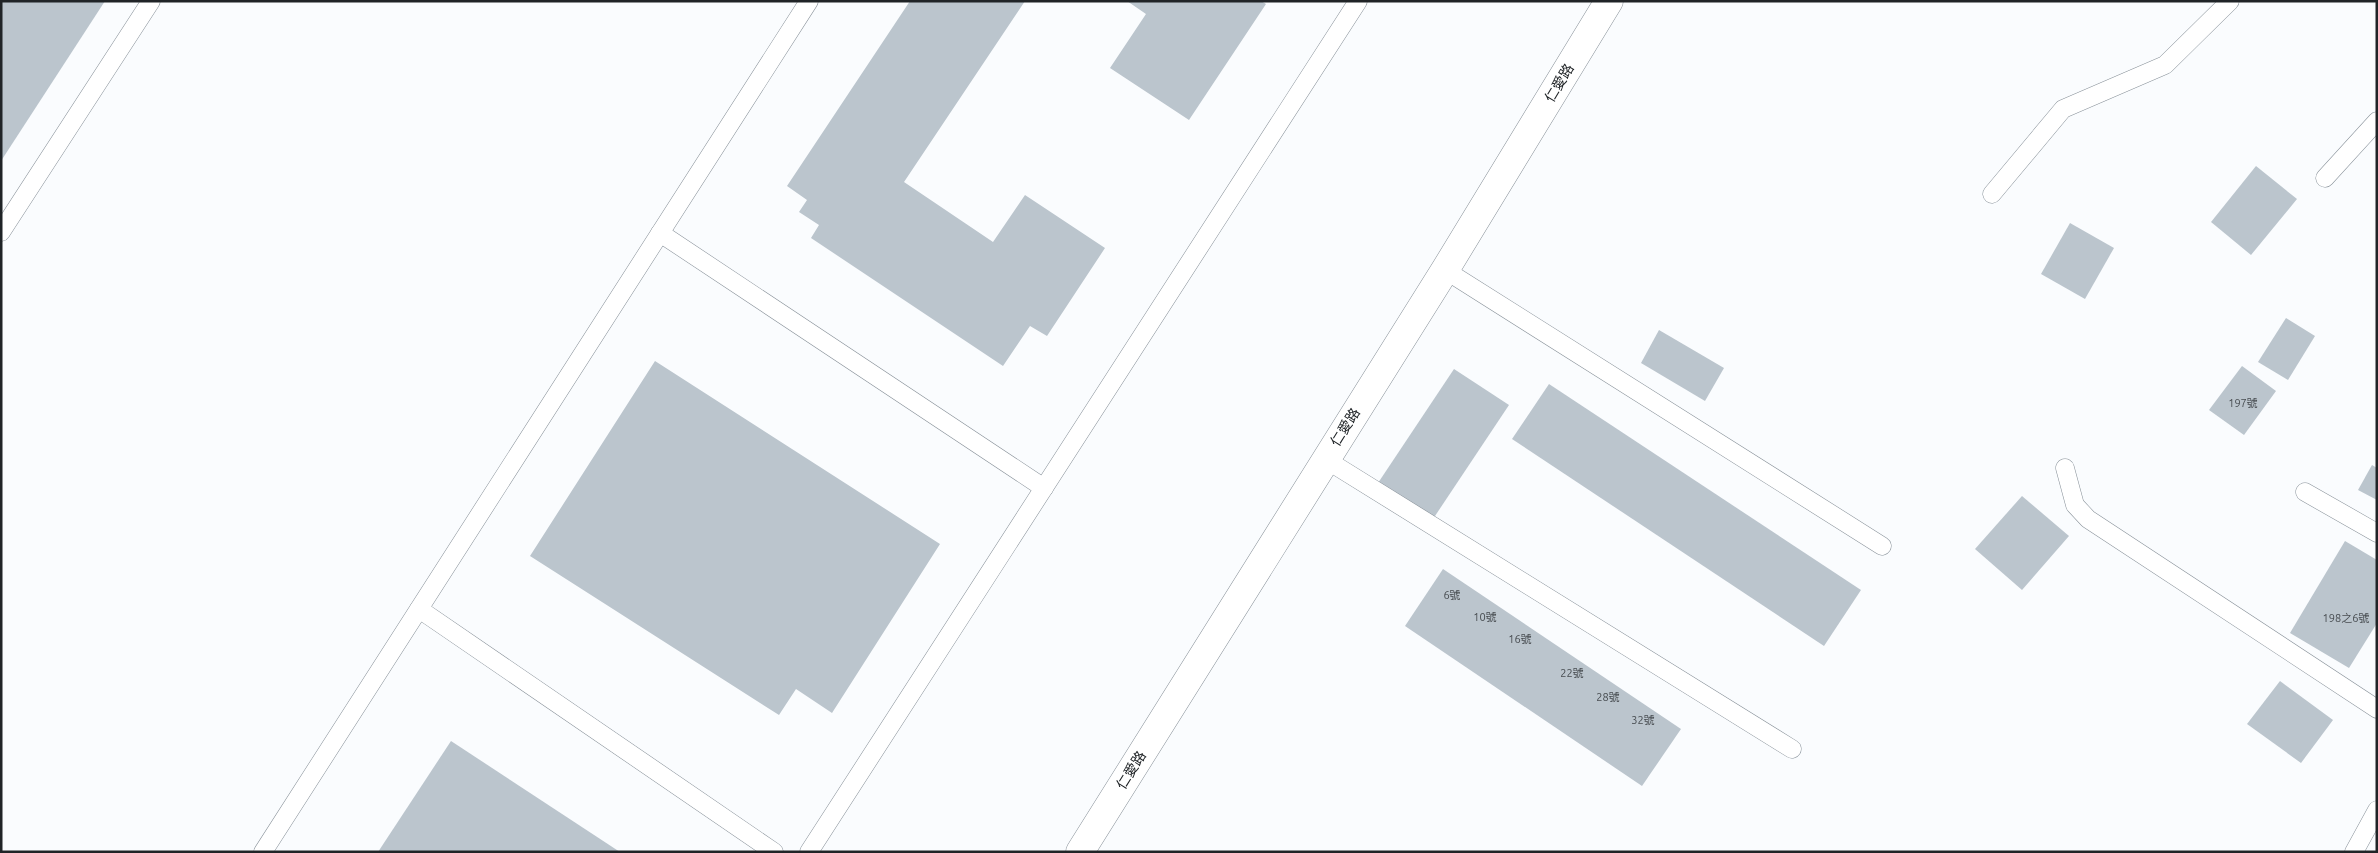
<svg xmlns="http://www.w3.org/2000/svg" width="2378" height="853" viewBox="0 0 2378 853" font-family="Ubuntu,'Noto Sans TC',sans-serif">
  <style>
    .building { fill: #bbc5cd }
    .lines { fill: none; stroke-linecap: round; stroke-linejoin: round }
    .service-casing { stroke: #889199; stroke-width: 19 }
    .tertiary-casing { stroke: #889199; stroke-width: 29 }
    .service { stroke: #fff; stroke-width: 18 }
    .tertiary { stroke: #fff; stroke-width: 28 }
    .labels { text-anchor: middle; dominant-baseline: central; stroke-width: 4; stroke-linejoin: round; paint-order: stroke }
    .number-label { font-size: 11px; fill: #474c50 }
    .street-label { font-size: 14px; fill: #202427; stroke: #fff }
  </style>
  <rect width="100%" height="100%" fill="#fafcfe"/>
  <!-- building -->
  <g class="building">
    <polygon points="1,1 105,1 1,161"/>
    <polygon points="910,1 1025,1 904,182 993,242 1025,195 1105,248 1047,336 1030,326 1003,366 811,238 819,225 799,212 807,200 787,186"/>
    <polygon points="1127,1 1261,1 1266,4 1189,120 1110,68 1146,14"/>
    <polygon points="2256,166 2297,199 2251,255 2211,222"/>
    <polygon points="2070,223 2114,248 2085,299 2041,274"/>
    <polygon points="2286,318 2315,336 2288,380 2258,362"/>
    <polygon points="1659,330 1724,368 1705,401 1641,363"/>
    <polygon points="655,361 940,544 832,713 796,689 779,715 530,556"/>
    <polygon points="2242,366 2276,391 2244,435 2209,410"/>
    <polygon points="1454,369 1509,405 1433,519 1378,483"/>
    <polygon points="1549,384 1861,590 1824,646 1512,439"/>
    <polygon points="2372,465 2377,468 2377,500 2358,490"/>
    <polygon points="2022,496 2069,536 2022,590 1975,549"/>
    <polygon points="2345,541 2377,560 2377,623 2349,668 2290,633"/>
    <polygon points="1443,569 1681,729 1642,786 1405,626"/>
    <polygon points="2280,681 2333,720 2301,763 2247,724"/>
    <polygon points="451,741 620,852 378,852"/>
  </g>
  <g class="lines">
    <!-- service casing -->
    <g class="service-casing">
      <g id="service">
        <polyline points="2325,178 2377,121"/>
        <polyline points="1992,194 2063,109 2165,65 2230,1"/>
        <polyline points="1,232 151,1"/>
        <polyline points="660,233 1044,488"/>
        <polyline points="1445,270 1882,546"/>
        <polyline points="1325,459 1792,749"/>
        <polyline points="2065,468 2075,505 2088,519 2377,709"/>
        <polyline points="2305,492 2377,533"/>
        <polyline points="419,609 774,852"/>
        <polyline points="263,852 809,1"/>
        <polyline points="809,852 1358,1"/>
        <polyline points="2354,852 2377,810"/>
      </g>
    </g>
    <!-- tertiary casing -->
    <g class="tertiary-casing">
      <polyline id="tertiary" points="1080,852 1445,270 1609,1"/>
    </g>
    <!-- service -->
    <use href="#service" class="service"/>
    <!-- tertiary -->
    <use href="#tertiary" class="tertiary"/>
  </g>
  <g class="labels">
    <!-- number labels -->
    <g class="number-label">
      <text x="2243" y="403">197號</text>
      <text x="1452" y="595">6號</text>
      <text x="1485" y="617">10號</text>
      <text x="2346" y="618">198之6號</text>
      <text x="1520" y="639">16號</text>
      <text x="1572" y="673">22號</text>
      <text x="1608" y="697">28號</text>
      <text x="1643" y="720">32號</text>
    </g>
    <!-- street labels -->
    <g class="street-label">
      <text transform="translate(1559 83) rotate(-59)">仁愛路</text>
      <text transform="translate(1345 427) rotate(-58)">仁愛路</text>
      <text transform="translate(1131 770) rotate(-58)">仁愛路</text>
    </g>
  </g>
  <!-- border -->
  <rect width="2378" height="853" fill="none" stroke="#202427" stroke-width="5"/>
</svg>
